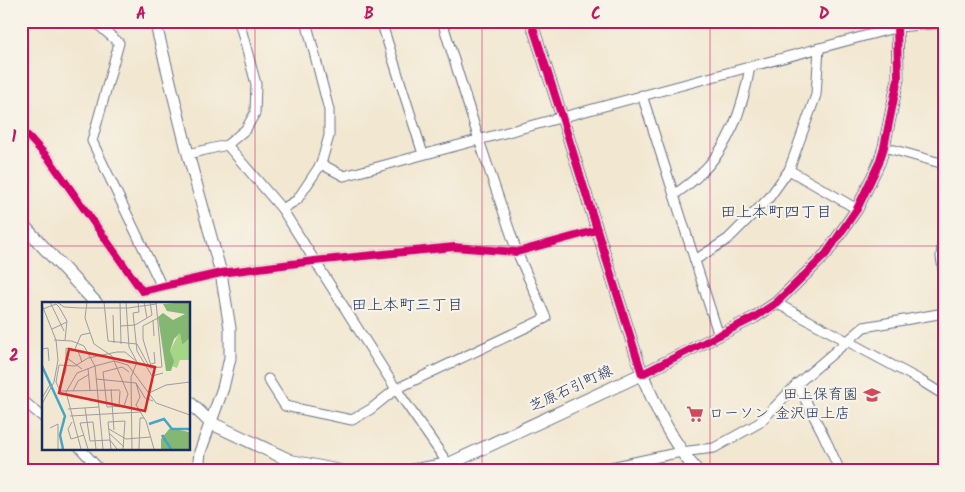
<svg xmlns="http://www.w3.org/2000/svg" width="965" height="492" viewBox="0 0 965 492" font-family="Kalam,'Klee One',sans-serif">
  <style>
    .lines { fill: none; stroke-linecap: round; stroke-linejoin: round }
    .minor-casing { stroke: #666f86; stroke-width: 11 }
    .tertiary-casing { stroke: #666f86; stroke-width: 13 }
    .secondary-casing { stroke: #666f86; stroke-width: 14 }
    .minor { stroke: #fff; stroke-width: 9 }
    .tertiary { stroke: #fff; stroke-width: 11 }
    .secondary { stroke: #fff; stroke-width: 12 }
    .cycleway-casing { stroke: #f7f3e8; stroke-width: 11 }
    .cycleway { stroke: #d6006c; stroke-width: 8 }
    .grid { fill: none; stroke: #c2185b; stroke-width: 1; stroke-opacity: 0.55 }
    .labels { text-anchor: middle; dominant-baseline: central; stroke-width: 4.5; stroke-linejoin: round; paint-order: stroke }
    .street-label { font-size: 15px; fill: #1b2f5e; stroke: #f7f3e8 }
    .poi-label { font-size: 15px; fill: #1b2f5e; stroke: #f7f3e8; text-anchor: end }
    .neighbourhood-label { font-size: 16px; fill: #1b2f5e; stroke: #f7f3e8 }
    .inset-river { fill: none; stroke: #44a6c4; stroke-width: 2.5 }
    .inset-road { fill: none; stroke: #9c9da2; stroke-width: 1 }
    .view { fill: #d62828; fill-opacity: 0.15; stroke: #d62828; stroke-width: 2.5 }
    .inset-edge { fill: none; stroke: #1b2f5e; stroke-width: 2.5 }
    .neatline { fill: none; stroke: #c2185b; stroke-width: 2 }
    .grid-label { font-size: 16px; text-anchor: middle; font-weight: bold; fill: #c2185b }
  </style>
  <rect width="100%" height="100%" fill="#f7f3e8"/>
  <filter id="ink" filterUnits="userSpaceOnUse"><feTurbulence type="fractalNoise" baseFrequency=".02" numOctaves="2"/><feDisplacementMap in="SourceGraphic" scale="10" xChannelSelector="R" yChannelSelector="G"/><feConvolveMatrix kernelMatrix="1 2 1 2 8 2 1 2 1" color-interpolation-filters="sRGB"/></filter>
  <filter id="wash" filterUnits="userSpaceOnUse"><feTurbulence type="fractalNoise" baseFrequency=".0096" numOctaves="4" result="noise"/><feDisplacementMap in="SourceGraphic" scale="20" xChannelSelector="R" yChannelSelector="G"/><feGaussianBlur stdDeviation="1.12" result="paint"/><feColorMatrix in="noise" values="0 0 0 0 0 0 0 0 0 0 0 0 0 0 0 0 0 1.4 0 .05"/><feComposite in="paint" operator="in"/></filter>
  <g filter="url(#wash)">
    <rect width="100%" height="100%" fill="#f2e7d0"/>
  </g>
  <g filter="url(#ink)">
    <g class="lines">
      <!-- minor casing -->
      <g class="minor-casing">
        <g id="minor">
          <polyline points="94,21 119,43 92,141 161,285"/>
          <polyline points="381,21 423,154"/>
          <polyline points="642,95 719,336"/>
          <polyline points="21,132 28,136 49,159 142,291 221,273 314,261 454,247 517,252 597,230"/>
          <polyline points="227,145 282,209 396,389 453,471"/>
          <polyline points="884,147 944,164"/>
          <polyline points="188,154 227,145 246,129 255,113 256,84 239,21"/>
          <polyline points="321,164 344,176 898,27 944,23"/>
          <polyline points="789,170 857,209"/>
          <path d="M674 195C682 189 691 183 698 176 730 147 743 108 750 67"/>
          <polyline points="282,209 297,200 321,164 329,136 329,110 306,21"/>
          <polyline points="944,224 941,257 944,275"/>
          <polyline points="695,260 728,239 769,198 789,170 816,95 819,48"/>
          <polyline points="776,303 918,379 944,395"/>
          <polyline points="268,379 285,406 352,420 371,409 396,389 546,318 517,252 479,140 442,21"/>
          <polyline points="797,384 823,434 840,471"/>
          <polyline points="21,399 44,418"/>
          <polyline points="80,448 101,471"/>
          <polyline points="21,464 33,471"/>
          <polyline points="602,471 611,467 681,452 714,448 759,423 797,384 864,327 944,313"/>
        </g>
      </g>
      <!-- tertiary casing -->
      <g class="tertiary-casing">
        <g id="tertiary">
          <polyline points="155,21 188,154 221,273 230,328 230,358 223,388 200,452 198,471"/>
          <polyline points="531,21 562,117 642,374 755,317 776,303 826,254 857,209 879,163 884,147 898,79 897,21"/>
        </g>
      </g>
      <!-- secondary casing -->
      <g class="secondary-casing">
        <g id="secondary">
          <polyline points="21,223 96,303"/>
          <polyline points="189,402 211,423 291,461 340,471"/>
          <path d="M410 471 449 464 642 374C657 410 671 441 697 471"/>
        </g>
      </g>
      <!-- minor -->
      <use href="#minor" class="minor"/>
      <!-- tertiary -->
      <use href="#tertiary" class="tertiary"/>
      <!-- secondary -->
      <use href="#secondary" class="secondary"/>
      <!-- cycleway casing -->
      <g class="cycleway-casing">
        <g id="cycleway">
          <polyline points="531,21 562,117 642,374 755,317 776,303 826,254 857,209 879,163 884,147 898,79 897,21"/>
          <polyline points="21,132 28,136 49,159 142,291 221,273 314,261 454,247 517,252 597,230"/>
        </g>
      </g>
      <!-- cycleway -->
      <use href="#cycleway" class="cycleway"/>
    </g>
  </g>
  <!-- grid -->
  <path class="grid" d="M255 21V471M482 21V471M710 21V471M21 246H944"/>
  <!-- icons -->
  <defs>
    <g id="school-bare" transform="scale(1.35)"><path d="M0-5L7-2L0 1L-7-2ZM-4 1L0 2.5L4 1V4Q0 6-4 4Z" fill="#d1495b" stroke="#f7f3e8" stroke-width="2.5" paint-order="stroke"/></g>
    <g id="supermarket-bare" transform="scale(1.35)"><path d="M-6-5.5h2.5l.6 2H6L4.5 2H-2.5L-4.4-4H-6ZM-1.5 3.2a1.3 1.3 0 1 0 .1 0ZM3 3.2a1.3 1.3 0 1 0 .1 0Z" fill="#d1495b" stroke="#f7f3e8" stroke-width="2.5" paint-order="stroke"/></g>
  </defs>
  <g fill-rule="evenodd">
    <use href="#school-bare" x="872" y="395"/>
    <use href="#supermarket-bare" x="695" y="414"/>
  </g>
  <g class="labels">
    <!-- street labels -->
    <g class="street-label">
      <text transform="translate(571 389) rotate(-25)">芝原石引町線</text>
    </g>
    <!-- poi labels -->
    <g class="poi-label">
      <text x="858" y="395">田上保育園</text>
      <text x="709" y="414" text-anchor="start">ローソン 金沢田上店</text>
    </g>
    <!-- neighbourhood labels -->
    <g class="neighbourhood-label">
      <text x="776" y="212">田上本町四丁目</text>
      <text x="407" y="305">田上本町三丁目</text>
    </g>
  </g>
  <!-- overview -->
  <g transform="translate(42 302)">
    <rect width="148" height="148" fill="#f2e7d0"/>
    <path d="M138 29 140 43 147 37V58H138L135 66 130 64 128 49Z" fill="#a5d685"/>
    <path d="M147 0V37L140 43 138 31 132 37 128 49 132 59 129 69H124L116 15 121 11 131 18 143 12 125 9 121 2ZM128 126 147 130V147H119V137Z" fill="#84b772"/>
    <path class="inset-river" d="M0 64 23 114 18 133 21 147M107 122 122 117 130 127H148M120 133 129 147"/>
    <path class="inset-road" d="M8 0 22 29M15 0 22 5 38 6H86L114 2M45 0 43 16 52 42 70 54 86 92M62 0 66 39 95 42 108 66M78 0 79 42M84 0 87 45 95 60 89 75 90 147M96 0 97 10 91 11 95 49 110 74 121 71M0 3 14 38 16 58 12 80 0 102M1 7 14 2 17 5 25 19 23 38M71 13 72 41M105 16 110 13 108 0M111 18 112 34M79 24 93 23 105 16 102 0M10 27 25 20M12 38 30 39 42 44 53 64 72 59 86 63 114 101 148 113M0 47 6 46 7 59M33 47 39 33 48 31M25 56 40 67M109 62 113 61 112 50M109 64 101 37V24L116 16M46 66 48 88M108 66 120 65 114 0M54 77 94 81M94 81 98 95 94 103 104 119 112 147M94 81 103 96 111 99M17 86 24 68V46L36 49 40 60M69 87 72 128M78 88 18 89 14 80 17 63 33 64 46 56 75 50H83L95 60M31 89 36 79 46 73M107 91 124 83 148 80M86 92 82 104 65 105 61 70 80 65 87 70M0 96 9 81M77 104 78 89M43 106 48 139 68 138 75 147M26 107 57 105M28 114 99 110M30 120 26 127 29 137 42 133M8 126 16 122V147M67 127 84 137 109 135M68 132 82 145M39 147 24 90 35 71 53 64 61 147M46 147 38 121 51 120 54 147M69 147 66 120 83 119 81 147M97 147 98 116H102"/>
    <path class="view" d="M27 47 113 65 103 109 17 91Z"/>
    <rect width="148" height="148" class="inset-edge"/>
  </g>
  <!-- margin -->
  <rect width="965" height="492" fill="none" stroke="#f7f3e8" stroke-width="55"/>
  <rect x="28" y="28" width="910" height="436" class="neatline"/>
  <g class="grid-label">
    <text x="141" y="19">A</text>
    <text x="369" y="19">B</text>
    <text x="596" y="19">C</text>
    <text x="824" y="19">D</text>
    <text x="14" y="142">1</text>
    <text x="14" y="361">2</text>
  </g>
</svg>
